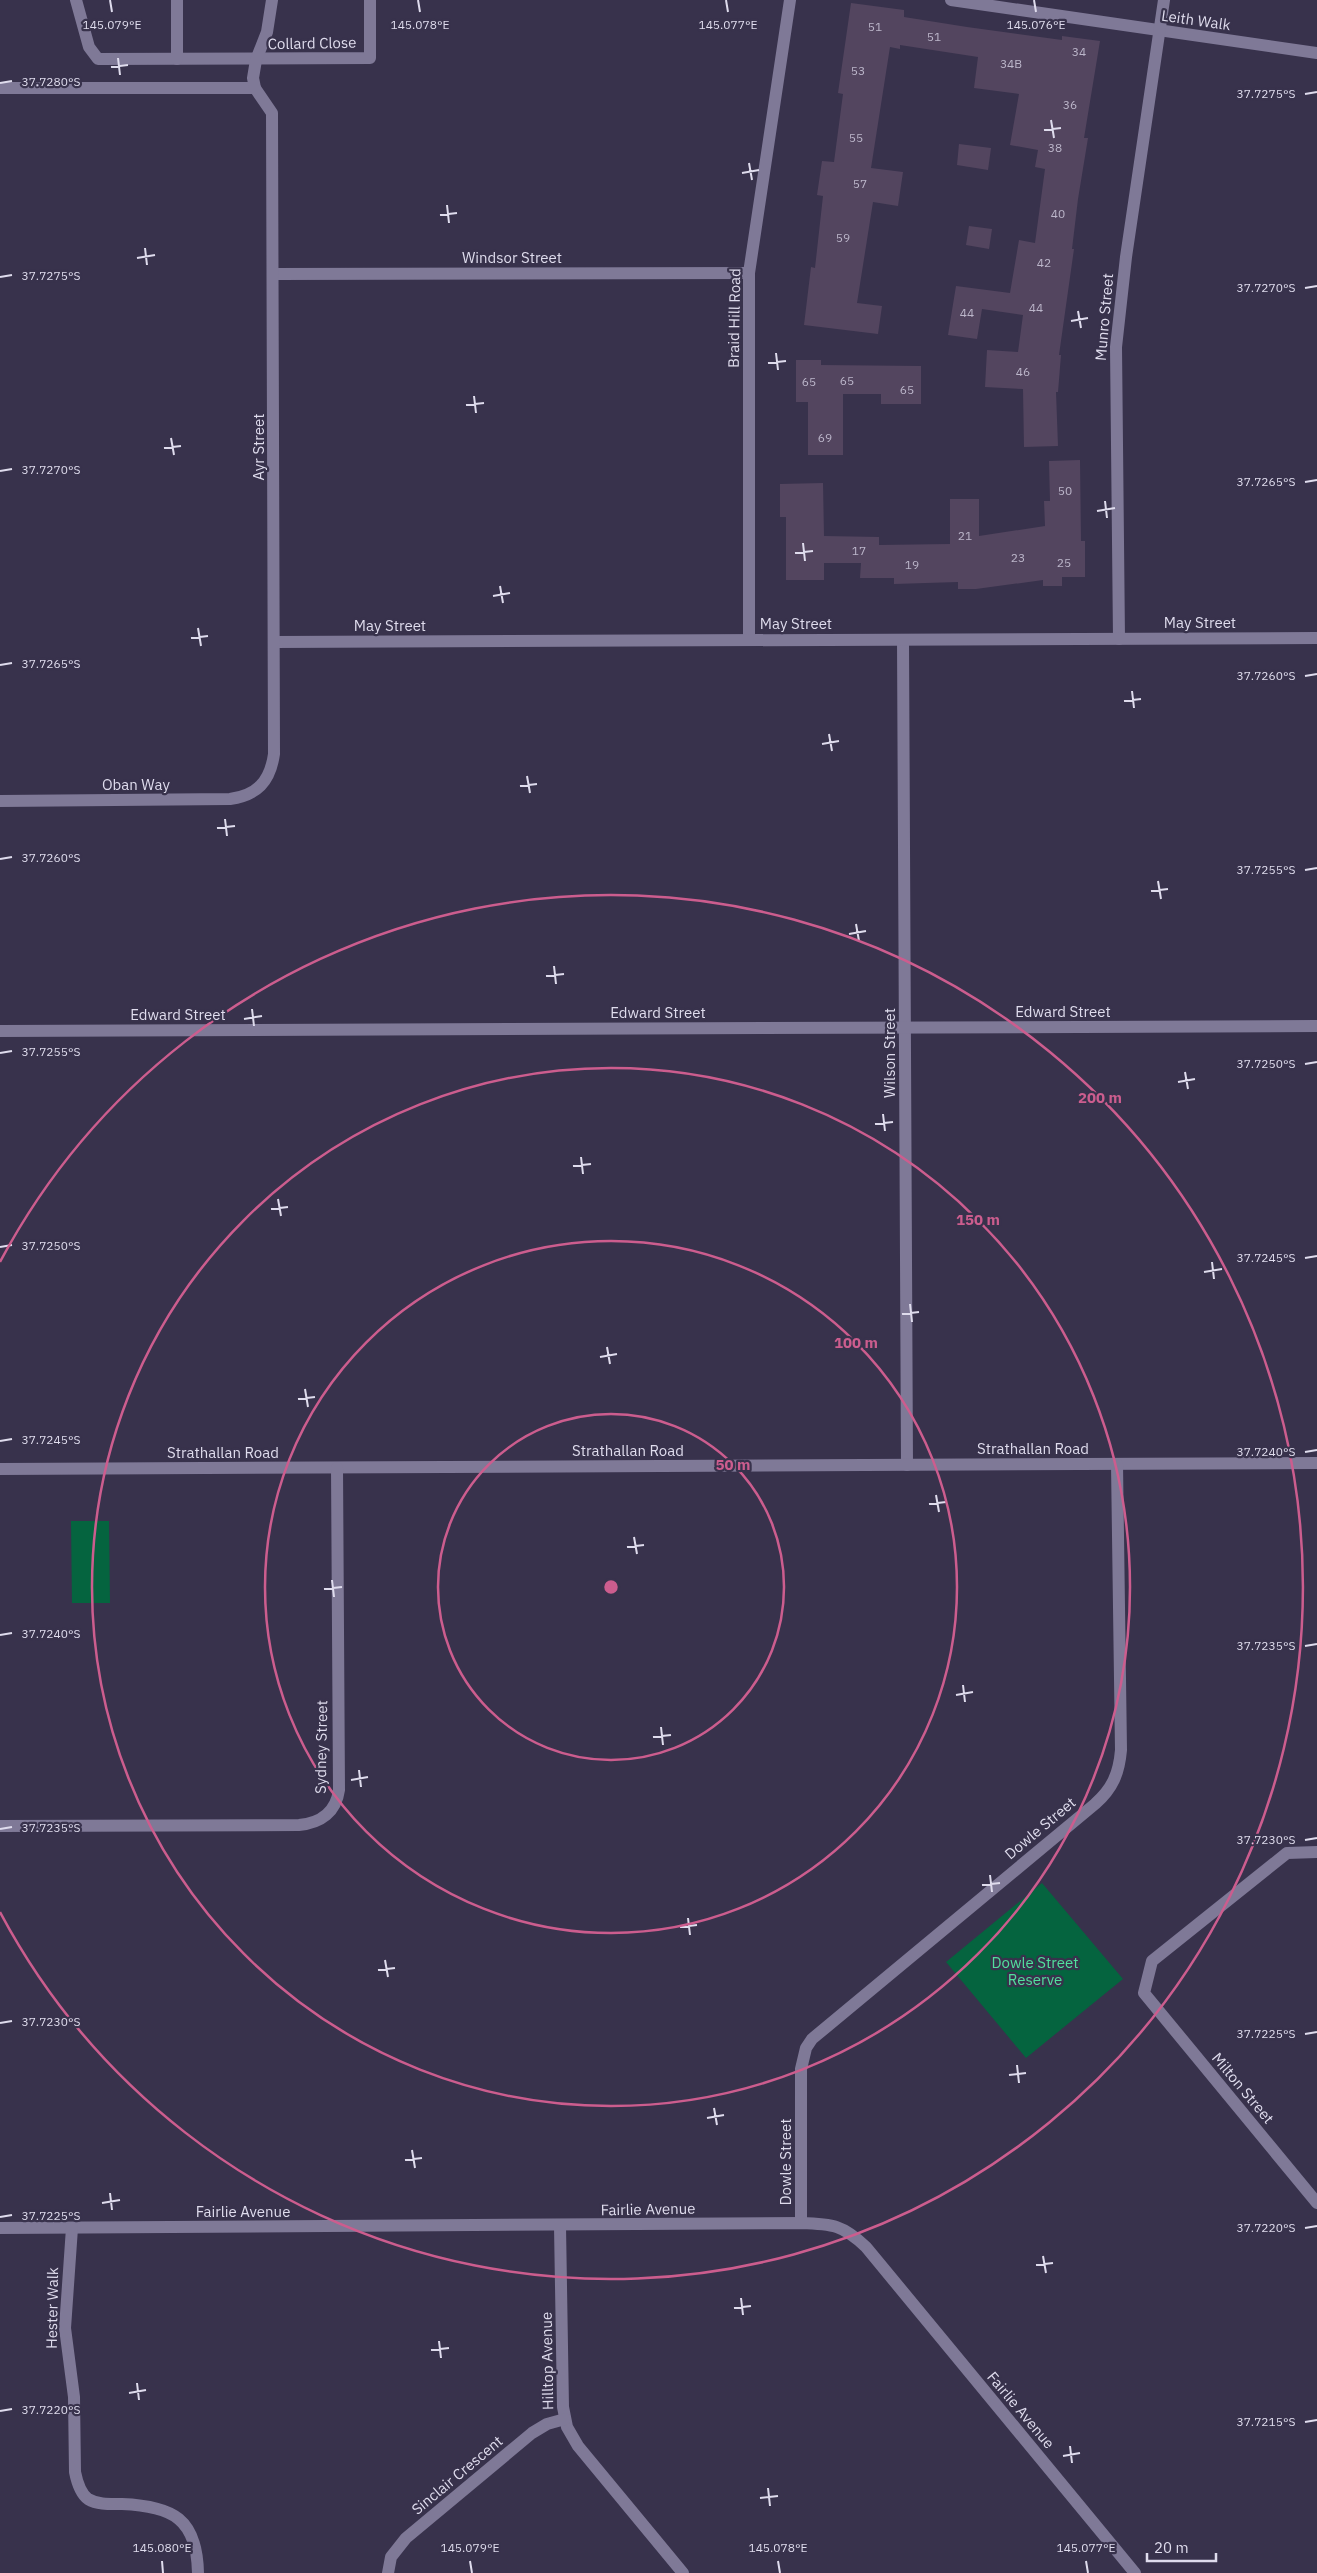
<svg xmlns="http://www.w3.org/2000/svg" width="1317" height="2573" viewBox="0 0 1317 2573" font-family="'IBM Plex Sans',sans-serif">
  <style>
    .green { fill: #05643f }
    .building { fill: #53455f }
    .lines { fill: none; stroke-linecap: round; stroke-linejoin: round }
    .minor { stroke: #7f7997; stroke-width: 12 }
    .ticks { fill: none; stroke: #dfdced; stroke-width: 2 }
    .ring { fill: none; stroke: #cc5d8e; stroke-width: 2.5 }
    .labels { text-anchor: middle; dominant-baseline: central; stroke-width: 4.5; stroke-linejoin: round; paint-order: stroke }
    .number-label { font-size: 12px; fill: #bcb6ca }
    .street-label { font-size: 15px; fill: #dfdced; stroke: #38324c }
    .park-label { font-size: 15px; fill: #51e09d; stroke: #38324c }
    .ticks-label { font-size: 12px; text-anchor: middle; fill: #dfdced; stroke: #38324c; stroke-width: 4.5; stroke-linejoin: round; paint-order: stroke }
    .centre { fill: #cc5d8e; stroke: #38324c; stroke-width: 2.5 }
    .ring-label { font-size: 15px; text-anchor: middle; font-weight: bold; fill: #cc5d8e; stroke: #38324c; stroke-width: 4.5; stroke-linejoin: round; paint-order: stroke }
  </style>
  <rect width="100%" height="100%" fill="#38324c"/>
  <!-- green -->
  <g class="green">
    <polygon points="71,1521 109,1521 110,1603 72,1603"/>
    <polygon points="1042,1883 1123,1979 1026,2058 946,1962"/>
  </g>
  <!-- building -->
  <g class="building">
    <polygon points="851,3 904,10 904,17 967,27 1062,40 1062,36 1100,41 1084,138 1088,138 1078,199 1072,249 1074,249 1059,355 1061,355 1058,392 1056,392 1058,446 1024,447 1023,389 985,387 987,350 1018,352 1023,315 982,309 977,339 948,335 956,286 1010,293 1019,240 1035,243 1045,169 1035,167 1038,150 1010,145 1019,94 974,88 978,57 900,45 900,49 890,47 871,168 903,172 898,206 873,202 857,303 882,306 878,334 804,325 811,267 815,268 823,196 817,195 822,161 834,162 843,94 838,93"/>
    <polygon points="959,144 991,148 988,170 957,165"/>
    <polygon points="969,226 992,229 989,249 966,245"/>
    <polygon points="796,360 821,360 821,365 921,366 921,404 881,404 881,394 843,394 843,455 808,455 808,402 796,402"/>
    <polygon points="1080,460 1081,541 1085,541 1085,577 1062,577 1062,586 1043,586 1043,580 976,589 958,589 958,582 894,584 894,578 860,578 861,563 824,563 824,580 786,580 786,517 780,517 780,484 823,483 824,536 879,537 879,545 950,544 950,499 979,499 979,536 1045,526 1044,501 1050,501 1049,461"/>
  </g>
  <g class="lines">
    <!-- minor -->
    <g class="minor">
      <polyline points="76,0 89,47 98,59 370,58 370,0"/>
      <polyline points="177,0 177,59"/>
      <polyline points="951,0 1317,53"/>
      <polyline points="0,88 255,88"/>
      <polyline points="274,274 749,273"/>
      <polyline points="749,639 749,273 790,0"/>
      <polyline points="1119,639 1116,347 1126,257 1164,0"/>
      <polyline points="903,640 907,1465"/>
      <polyline points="274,642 1317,638"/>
      <path d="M0 801 230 799C257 795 270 782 274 754L272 113 255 88 253 78 256 60 267 32 272 0"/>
      <polyline points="0,1031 1317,1026"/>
      <polyline points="0,1469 1317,1463"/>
      <path d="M0 1826 299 1825C321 1823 336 1812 339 1790L337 1468"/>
      <polyline points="1317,1852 1287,1853 1152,1961 1144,1993 1317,2203"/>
      <path d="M801 2223V2069L806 2048 812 2039 1095 1804C1113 1788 1119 1773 1121 1750L1117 1464"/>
      <polyline points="560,2226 563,2407 567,2427 578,2446 683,2573"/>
      <path d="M0 2228 801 2223C833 2224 843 2225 866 2247L1135 2573"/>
      <path d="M72 2228 65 2328 74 2397 75 2472C77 2482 80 2493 88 2499 98 2505 111 2504 122 2504 173 2506 197 2519 198 2573"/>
      <polyline points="388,2573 391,2557 406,2538 532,2433 547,2424 565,2419"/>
    </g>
  </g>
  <!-- ticks -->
  <path class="ticks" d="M110 0 112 12M418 0 420 12M726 0 728 12M1034 0 1036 12M118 58 120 75M111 67 128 65M0 83 12 81M1305 94 1317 92M1051 120 1054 138M1044 130 1061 128M749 163 752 180M742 173 759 170M447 205 449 223M440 215 457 213M145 248 147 265M137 258 155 255M0 277 12 275M1305 288 1317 286M1078 311 1081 328M1071 321 1088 318M776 353 778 370M768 363 786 361M474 396 476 413M466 405 484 403M171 438 174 455M164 448 181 446M0 471 12 469M1305 482 1317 480M1105 501 1107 518M1097 511 1115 508M803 543 805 561M795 553 813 551M500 586 503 603M493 596 510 593M198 628 201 646M191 638 208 636M0 665 12 663M1305 676 1317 674M1132 691 1134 708M1124 701 1141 699M829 734 832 751M822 744 839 741M527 776 530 793M520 786 537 784M225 819 227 836M217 828 235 826M0 859 12 857M1305 870 1317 868M1158 881 1161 899M1151 891 1168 889M856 924 859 941M849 934 866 931M554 966 556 984M546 976 564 974M252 1009 254 1026M244 1019 262 1016M0 1053 12 1051M1305 1064 1317 1062M1185 1072 1188 1089M1178 1082 1195 1079M883 1114 885 1131M875 1124 893 1122M581 1157 583 1174M573 1166 591 1164M278 1199 281 1216M271 1209 288 1207M0 1247 12 1245M1305 1258 1317 1256M1212 1262 1214 1279M1204 1272 1222 1269M910 1304 912 1322M902 1314 919 1312M607 1347 610 1364M600 1357 617 1354M305 1389 308 1407M298 1399 315 1397M0 1441 12 1439M1305 1452 1317 1450M936 1495 939 1512M929 1504 946 1502M634 1537 637 1554M627 1547 644 1545M332 1580 334 1597M324 1589 342 1587M0 1635 12 1633M1305 1646 1317 1644M963 1685 965 1702M956 1695 973 1692M661 1727 663 1745M653 1737 671 1735M359 1770 361 1787M351 1780 368 1777M0 1829 12 1827M1305 1840 1317 1838M990 1875 992 1892M982 1885 1000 1883M688 1918 690 1935M680 1927 697 1925M385 1960 388 1977M378 1970 395 1968M0 2023 12 2021M1305 2034 1317 2032M1017 2065 1019 2083M1009 2075 1026 2073M714 2108 717 2125M707 2118 724 2115M412 2150 415 2168M405 2160 422 2158M110 2193 112 2210M102 2203 120 2200M0 2217 12 2215M1305 2228 1317 2226M1043 2256 1046 2273M1036 2265 1053 2263M741 2298 743 2315M734 2308 751 2306M439 2341 441 2358M431 2350 449 2348M137 2383 139 2400M129 2393 146 2390M0 2411 12 2409M1305 2422 1317 2420M1070 2446 1072 2463M1063 2456 1080 2453M768 2488 770 2506M760 2498 778 2496M162 2561 163 2573M470 2561 472 2573M778 2561 780 2573M1086 2561 1088 2573"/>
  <!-- distance rings -->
  <g class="ring">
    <circle cx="611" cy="1587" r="173"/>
    <circle cx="611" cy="1587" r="346"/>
    <circle cx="611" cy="1587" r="519"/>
    <path d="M0 1262A692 692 0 1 1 0 1912"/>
  </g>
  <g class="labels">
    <!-- number labels -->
    <g class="number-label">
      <text x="875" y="26">51</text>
      <text x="934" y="36">51</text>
      <text x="1079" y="51">34</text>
      <text x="1011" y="63">34B</text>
      <text x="858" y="70">53</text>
      <text x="1070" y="104">36</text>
      <text x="856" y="137">55</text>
      <text x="1055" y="147">38</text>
      <text x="860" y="183">57</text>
      <text x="1058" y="213">40</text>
      <text x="843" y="237">59</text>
      <text x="1044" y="262">42</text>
      <text x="1036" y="307">44</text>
      <text x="967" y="312">44</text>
      <text x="1023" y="371">46</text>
      <text x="847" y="380">65</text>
      <text x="809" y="381">65</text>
      <text x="907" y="389">65</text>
      <text x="825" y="437">69</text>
      <text x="1065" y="490">50</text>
      <text x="965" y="535">21</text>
      <text x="859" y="550">17</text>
      <text x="1018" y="557">23</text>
      <text x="1064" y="562">25</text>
      <text x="912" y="564">19</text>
    </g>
    <!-- street labels -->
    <g class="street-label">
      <text transform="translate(1196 20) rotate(8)">Leith Walk</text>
      <text transform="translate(312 43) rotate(-1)">Collard Close</text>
      <text x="512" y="257">Windsor Street</text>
      <text transform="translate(1104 317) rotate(-85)">Munro Street</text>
      <text transform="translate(734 318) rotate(-89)">Braid Hill Road</text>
      <text transform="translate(258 447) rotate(-90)">Ayr Street</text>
      <text x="1200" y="622">May Street</text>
      <text x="796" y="623">May Street</text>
      <text x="390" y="625">May Street</text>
      <text x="136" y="784">Oban Way</text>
      <text x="1063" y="1011">Edward Street</text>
      <text x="658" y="1012">Edward Street</text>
      <text x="178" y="1014">Edward Street</text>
      <text transform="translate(889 1053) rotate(-90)">Wilson Street</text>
      <text x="1033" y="1448">Strathallan Road</text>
      <text x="628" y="1450">Strathallan Road</text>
      <text x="223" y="1452">Strathallan Road</text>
      <text transform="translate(321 1747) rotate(-89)">Sydney Street</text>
      <text transform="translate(1040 1828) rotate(-40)">Dowle Street</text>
      <text transform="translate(1243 2088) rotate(50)">Milton Street</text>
      <text transform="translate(785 2162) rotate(-90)">Dowle Street</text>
      <text transform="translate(648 2209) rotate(-1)">Fairlie Avenue</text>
      <text x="243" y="2211">Fairlie Avenue</text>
      <text transform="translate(52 2308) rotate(-89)">Hester Walk</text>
      <text transform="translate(547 2361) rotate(-91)">Hilltop Avenue</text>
      <text transform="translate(1021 2410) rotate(50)">Fairlie Avenue</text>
      <text transform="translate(457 2475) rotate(-40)">Sinclair Crescent</text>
    </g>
    <!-- park labels -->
    <g class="park-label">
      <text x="1035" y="1962">Dowle Street<tspan x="1035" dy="17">Reserve</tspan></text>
    </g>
  </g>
  <g class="ticks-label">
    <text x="112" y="29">145.079°E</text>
    <text x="420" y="29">145.078°E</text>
    <text x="728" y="29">145.077°E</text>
    <text x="1036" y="29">145.076°E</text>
    <text x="51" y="86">37.7280°S</text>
    <text x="1266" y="98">37.7275°S</text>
    <text x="51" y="280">37.7275°S</text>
    <text x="1266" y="292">37.7270°S</text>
    <text x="51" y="474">37.7270°S</text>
    <text x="1266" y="486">37.7265°S</text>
    <text x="51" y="668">37.7265°S</text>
    <text x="1266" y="680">37.7260°S</text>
    <text x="51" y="862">37.7260°S</text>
    <text x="1266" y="874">37.7255°S</text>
    <text x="51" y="1056">37.7255°S</text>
    <text x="1266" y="1068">37.7250°S</text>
    <text x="51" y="1250">37.7250°S</text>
    <text x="1266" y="1262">37.7245°S</text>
    <text x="51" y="1444">37.7245°S</text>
    <text x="1266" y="1456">37.7240°S</text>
    <text x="51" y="1638">37.7240°S</text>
    <text x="1266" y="1650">37.7235°S</text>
    <text x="51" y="1832">37.7235°S</text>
    <text x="1266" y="1844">37.7230°S</text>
    <text x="51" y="2026">37.7230°S</text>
    <text x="1266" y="2038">37.7225°S</text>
    <text x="51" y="2220">37.7225°S</text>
    <text x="1266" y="2232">37.7220°S</text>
    <text x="51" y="2414">37.7220°S</text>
    <text x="1266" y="2426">37.7215°S</text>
    <text x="162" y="2552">145.080°E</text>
    <text x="470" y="2552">145.079°E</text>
    <text x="778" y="2552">145.078°E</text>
    <text x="1086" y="2552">145.077°E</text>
  </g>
  <circle cx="611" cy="1587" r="8" class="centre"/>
  <g class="ring-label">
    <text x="1100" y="1103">200 m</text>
    <text x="978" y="1225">150 m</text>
    <text x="856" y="1348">100 m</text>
    <text x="733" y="1470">50 m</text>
  </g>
  <!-- scale -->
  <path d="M1147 2553v8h69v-8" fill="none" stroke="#dfdced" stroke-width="2.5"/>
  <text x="1154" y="2553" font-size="15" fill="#dfdced" stroke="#38324c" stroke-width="4" paint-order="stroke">20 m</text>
</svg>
